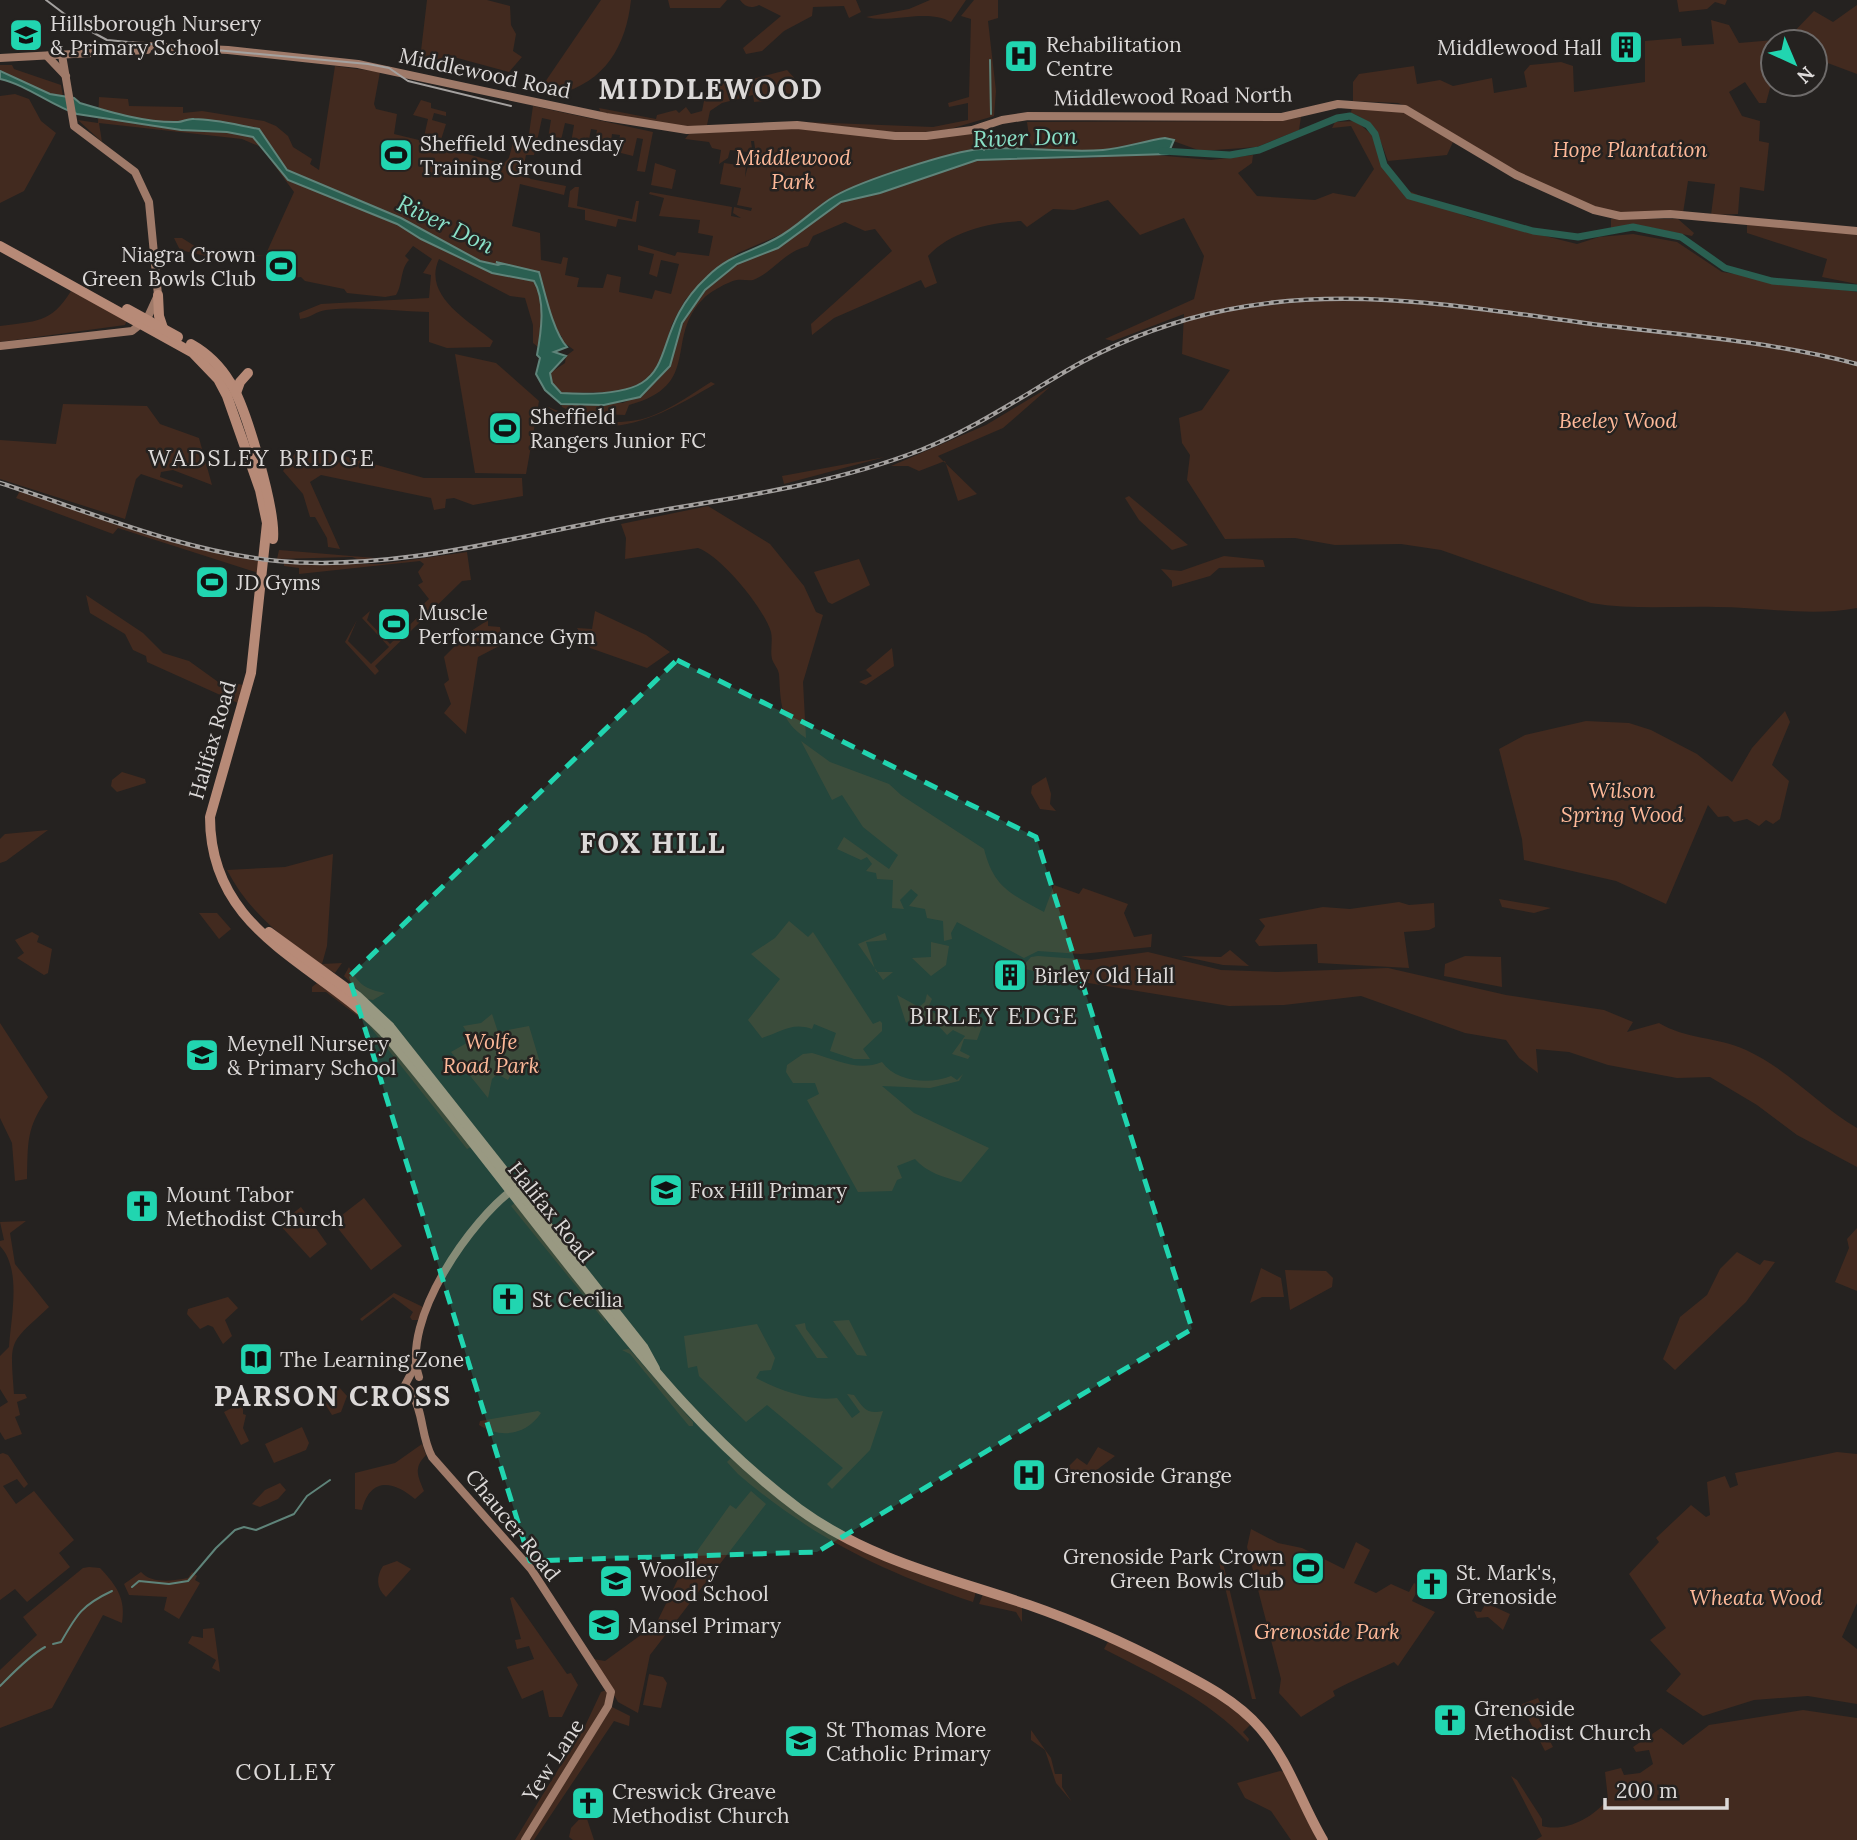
<svg xmlns="http://www.w3.org/2000/svg" width="1857" height="1840" viewBox="0 0 1857 1840" font-family="Lora,serif">
  <style>
    .green { fill: #422a1f }
    .water { fill: #2a5f51; stroke: #5f847a; stroke-width: 2 }
    .lines { fill: none; stroke-linecap: round; stroke-linejoin: round }
    .stream { stroke: #5f847a; stroke-width: 2 }
    .river { stroke: #2a5f51; stroke-width: 7 }
    .major { stroke: #9f7a69; stroke-width: 8 }
    .highway { stroke: #b78a77; stroke-width: 10 }
    .tram { stroke: #a4a19f; stroke-width: 2 }
    .rail-casing { stroke: #a4a19f; stroke-width: 4.5 }
    .rail { stroke: #252220; stroke-width: 2; stroke-dasharray: 5; stroke-linecap: butt }
    .marked { fill: #21d5b0; fill-opacity: 0.2; stroke: #21d5b0; stroke-width: 5; stroke-dasharray: 14 9; stroke-linejoin: round }
    .labels { text-anchor: middle; dominant-baseline: central; stroke-width: 5; stroke-linejoin: round; paint-order: stroke }
    .poi-label { font-size: 21px; fill: #dcd9d8; stroke: #252220; text-anchor: start }
    .street-label { font-size: 21px; fill: #dcd9d8; stroke: #252220 }
    .park-label { font-size: 21px; font-style: italic; fill: #feb999; stroke: #252220 }
    .water-label { font-size: 23px; font-style: italic; fill: #8ae1c8; stroke: #252220 }
    .neighbourhood-label { font-size: 23px; letter-spacing: 2px; fill: #dcd9d8; stroke: #252220 }
    .district-label { font-size: 28px; font-weight: bold; letter-spacing: 2px; fill: #dcd9d8; stroke: #252220 }
  </style>
  <rect width="100%" height="100%" fill="#252220"/>
  <!-- green -->
  <g class="green">
    <polygon points="427,0 487,0 510,6 511,25 516,34 513,51 522,57 509,72 450,56 441,58 440,62 424,57 421,51"/>
    <path d="M601 0H631C626 46 605 82 558 94L543 85Z"/>
    <polygon points="668,0 727,0 720,8 670,8"/>
    <path d="M740 0H856L861 12 849 18 844 6 813 7 812 16 784 31 762 51 746 54 743 48 781 16 759 5C751 9 745 7 740 0Z"/>
    <path d="M930 0H966L951 22C926 8 890 24 866 17L909 9Z"/>
    <polygon points="974,0 998,0 998,18 988,21 996,91 994,116 950,129 908,134 805,122 933,127 968,120 968,103 949,107 948,103 969,97 971,19 961,16"/>
    <polygon points="1677,0 1727,0 1725,5 1715,2 1707,9 1679,12"/>
    <path d="M1857 5V74L1825 62 1815 61V42H1773V77L1766 103H1759L1745 82 1729 92 1742 116 1760 121 1759 141 1769 143 1764 191 1740 187 1738 214 1711 215 1715 184 1688 181 1683 213C1664 213 1643 217 1624 214 1558 206 1469 143 1411 108L1398 103 1353 101V82L1359 74 1414 66 1417 84 1440 80 1453 86 1492 78 1494 93 1527 87 1524 72 1530 65 1561 62 1573 66 1574 92 1645 82V41L1681 38 1682 46 1714 44 1711 20 1729 25 1739 43 1787 39 1814 11 1833 22Z"/>
    <polygon points="0,65 12,65 14,69 61,85 63,96 50,94 0,71"/>
    <path d="M335 66 380 72 374 104 376 109 397 114 394 134 423 141 428 119 413 115 421 100 431 103V108L446 112V116L434 113 432 120 446 124 439 146 503 164 509 158 513 142 528 141 533 106 653 132 645 172 637 171 643 139 637 138 633 156 617 152 620 135 612 134 610 151 594 147 597 130 591 129 588 145 571 143 574 125 565 123 561 140 548 138 551 120 542 118 534 155H526L522 174 531 179 566 186 564 195 520 184 512 226 540 233 541 260 561 264 563 257 568 258 565 275 579 278 577 287 603 288 607 274 621 277 619 292 652 299 655 290 671 294 679 264 661 260 657 277 649 274 654 254 638 250V245L675 256 677 252 709 256 713 236 698 233 700 220 659 216 664 198 649 194 650 192 732 207 731 216 741 218 733 213 734 207 751 211 752 208 737 205 741 188 720 184 724 163 746 166 745 177 749 162H757L754 141H751L753 156 748 152 730 150 728 158 719 164 721 150 712 148 709 142 685 139 689 134 795 127 903 139 979 130 978 140 985 139 988 147 1015 144 1022 149H979L906 169 835 196 789 231 738 253 705 279 685 300 672 324 658 370 647 381 618 392 560 393 552 383 550 373 565 363 566 356 574 350 562 341V336L538 347 533 343V325L525 298 510 296 439 259C422 296 469 321 493 341L490 347 447 348 429 342V312C395 311 359 306 326 310 316 311 311 318 300 319L299 313 321 304 429 298 431 275 423 273 432 259 413 246 405 256 409 260C400 269 403 284 396 295L385 297 347 293 344 289 305 281 301 277 271 281 267 256 210 257 180 250 174 238H182L201 250 265 256 294 192 261 147 242 139 99 123 102 142 78 120 98 123 99 97 128 99 129 106 183 107V113L202 111 264 121 276 126 288 136 293 147 312 159 310 164 319 170Z"/>
    <polygon points="787,70 799,83 798,95 784,93 776,87 764,101 754,102 753,95 722,103 710,111 707,125 688,127 601,113 599,108 656,119 657,115 676,110 679,113 686,107 691,114 702,111 708,81 734,84"/>
    <polygon points="15,94 29,99 41,121 56,133 24,191 0,203 0,96"/>
    <path d="M1352 106 1403 111 1453 142 1447 155 1388 161C1380 139 1375 121 1351 113Z"/>
    <polygon points="1301,117 1299,130 1257,147 1201,151 1165,138 1103,150 1037,150 1030,143 1027,122 1280,121"/>
    <path d="M1356 121 1372 135 1379 156 1398 186 1468 217 1577 244 1599 237 1633 234 1677 242 1722 272 1857 292V608C1810 617 1763 607 1716 607 1673 606 1633 610 1591 603L1441 550 1401 544 1335 545 1295 538 1225 539 1187 480 1190 455 1182 443 1179 418 1202 410 1230 370 1182 354 1184 314 1113 341 1105 339 1194 299 1204 256 1184 218 1140 235 1108 200 1074 210 1053 209 1027 227 1021 221C991 222 949 232 928 256L937 283 925 288 921 280 834 318 812 335 811 324 892 251 875 229 865 231 845 222 813 236 808 246C782 253 775 271 753 280 748 281 742 279 737 280 729 281 710 292 704 298 663 338 704 385 629 405L625 415 574 413 562 407 561 404 623 403 638 396 658 380 682 323 705 290 737 264 778 248 841 202 880 193 977 160 1092 158 1132 153 1211 160 1253 155 1252 163 1238 173 1257 196 1315 200 1333 193 1355 197 1374 169 1351 126 1332 128 1335 122Z"/>
    <polygon points="655,163 676,170 672,189 651,185"/>
    <polygon points="575,187 579,187 577,206 632,219 636,201 639,201 636,222 618,219 616,227 585,220 585,210 568,207 570,191"/>
    <polygon points="1611,219 1678,219 1694,233 1692,236 1633,224 1611,228"/>
    <polygon points="1751,222 1857,232 1857,284 1822,277 1827,259 1747,233 1747,225"/>
    <path d="M71 291 127 320 125 325 0 342V326C35 321 51 324 71 291Z"/>
    <polygon points="455,354 496,363 539,401 526,474 475,473"/>
    <path d="M711 382 715 384C660 416 607 448 546 406 577 420 621 429 654 415 674 407 693 393 711 382Z"/>
    <polygon points="1051,386 1003,428 938,456 977,494 958,501 945,461 919,471 908,466 891,466 986,425"/>
    <polygon points="63,404 147,406 160,424 199,438 212,485 173,470 161,472 160,477 183,485 182,488 141,474 136,479 125,519 0,479 0,440 56,444"/>
    <polygon points="296,452 330,452 424,478 522,478 523,496 473,505 454,498 446,499 445,508 434,510 431,498 321,475 310,482 340,549 328,547 327,538 315,517 310,517 303,494 283,471"/>
    <polygon points="885,457 784,484 782,476"/>
    <polygon points="20,491 194,547 262,562 258,573 118,528 113,534 16,498"/>
    <polygon points="1129,496 1188,545 1172,550 1139,520 1125,498"/>
    <path d="M708 506 770 544 804 586 816 612 823 615 803 682 806 738C779 720 781 703 779 674 778 668 774 665 772 659 770 651 773 641 771 632 764 608 721 556 698 548L625 559 626 538 621 524Z"/>
    <polygon points="279,550 375,558 362,561 352,557 277,559"/>
    <polygon points="467,552 471,580 462,581 375,666 379,671 375,675 345,642 357,620 348,641 371,664 389,647 362,618 370,611 367,620 390,644 422,613 418,609 429,599 418,585 423,582 418,572 424,564 420,561 299,574 299,568 284,566 284,563 381,564"/>
    <polygon points="1224,556 1263,560 1265,567 1219,568 1210,576 1172,587 1172,581 1161,569 1181,571"/>
    <polygon points="859,559 870,585 832,604 828,602 814,572"/>
    <polygon points="86,595 143,633 163,653 189,661 221,684 225,681 243,685 238,703 147,662 146,656 133,650 125,634 90,613"/>
    <polygon points="595,611 646,635 670,652 647,668 590,648 577,628 592,629"/>
    <polygon points="488,614 488,626 500,627 503,644 478,657 466,734 444,713 451,704 444,684 449,680 444,657 468,633 485,622 485,615"/>
    <polygon points="892,648 894,666 866,685 859,682 872,676 866,670"/>
    <polygon points="1785,711 1790,722 1772,765 1789,781 1780,819 1773,824 1766,820 1759,826 1747,819 1734,822 1728,816 1718,817 1708,805 1666,904 1616,881 1524,860 1522,839 1499,749 1525,735 1586,721 1629,723 1651,730 1697,754 1732,782 1752,748"/>
    <path d="M801 741 830 762 889 784 901 795 984 849C994 888 1010 893 1044 912L1054 885 1079 894 1083 888 1128 904 1124 913 1134 937 1152 934 1151 947 1081 954 1038 951 1024 958 957 922 951 933 952 939 944 941 943 921 927 918 925 909 909 906 918 895 911 889 900 900 904 909 892 908 893 880 877 879 876 873 866 871 872 864 867 857 861 860 837 849 844 837 889 869 898 855 863 827 842 795 832 800Z"/>
    <polygon points="122,772 145,779 146,783 117,792 111,786 112,780"/>
    <polygon points="1046,777 1051,794 1050,804 1056,811 1040,809 1031,793 1032,786"/>
    <polygon points="48,830 6,861 0,863 0,839 5,834"/>
    <path d="M333 854 327 946 322 964 342 963 335 973C292 947 250 915 227 870L285 867Z"/>
    <polygon points="1499,899 1551,908 1534,913 1502,907"/>
    <polygon points="1399,902 1409,905 1434,903 1435,927 1429,930 1404,932 1409,968 1318,963 1317,944 1259,946 1255,941 1265,926 1259,919 1323,907 1350,909"/>
    <polygon points="199,913 217,913 231,929 219,939"/>
    <path d="M789 921 808 937 813 932 873 1024 880 1021 882 1023V1031L863 1049 870 1059H854L830 1051 836 1033 814 1024 812 1029C791 1022 782 1032 762 1038L748 1020 780 979 751 954 775 938Z"/>
    <polygon points="32,932 39,936 37,942 52,949 48,973 44,975 17,958 24,953 15,940"/>
    <polygon points="885,933 887,940 866,942 876,972 893,972 883,980 858,944"/>
    <polygon points="931,942 949,946 946,965 931,976 912,958 931,957"/>
    <polygon points="1230,950 1249,966 1223,965 1181,956 1221,957"/>
    <path d="M1148 952 1221 970 1277 972 1388 968 1506 995 1604 1010 1633 1022 1627 1032 1659 1023C1685 1039 1718 1037 1746 1050 1788 1069 1818 1105 1857 1128V1167L1797 1135 1757 1105 1710 1077 1677 1078 1608 1065 1569 1052 1536 1049 1538 1073 1519 1058 1506 1040 1465 1033 1361 996 1284 1005 1229 1006 1070 980 1021 968 1031 957 1038 956 1091 960Z"/>
    <polygon points="1465,956 1501,957 1502,987 1444,976 1445,964"/>
    <path d="M349 967C359 985 365 989 385 993L373 1000 367 999 344 976Z"/>
    <path d="M317 983C380 1011 429 1093 471 1147L467 1149 367 1023 326 992H312V987Z"/>
    <polygon points="927,994 932,999 928,1008 952,1027 966,1018 975,1028 984,1021 977,1040 964,1039 960,1051 970,1056 968,1059 952,1054 965,1036 953,1030 947,1035 935,1022 930,1026 918,1013 906,1023 897,995 919,1007 925,1002"/>
    <polygon points="492,1014 498,1032 529,1026 541,1066 515,1067 508,1080 497,1074 492,1079 488,1098 451,1052 472,1040 463,1026 481,1023"/>
    <path d="M0 1023 48 1097C26 1128 28 1142 27 1179L15 1181 12 1143 0 1118Z"/>
    <path d="M812 1053C837 1060 858 1072 882 1062 896 1082 930 1085 951 1076L957 1080 963 1074 959 1081 930 1088 882 1086 914 1113 989 1148 961 1182C944 1177 927 1173 915 1159L897 1166 902 1178 897 1180 892 1191 858 1192 807 1100 819 1094 815 1083H793L786 1072 787 1065 803 1054Z"/>
    <polygon points="364,1198 402,1246 371,1270 333,1222"/>
    <polygon points="515,1203 601,1311 607,1324 511,1206"/>
    <polygon points="301,1207 327,1244 310,1258 279,1224"/>
    <path d="M26 1221 10 1233 15 1264 49 1307C8 1345 10 1338 14 1394H25L27 1398 17 1402 20 1415 15 1417 22 1434 5 1440 0 1432V1407L8 1402 0 1389V1356L9 1347C11 1317 22 1269 0 1246V1241L4 1240 0 1222Z"/>
    <polygon points="1857,1228 1857,1291 1835,1282 1849,1248 1847,1239"/>
    <polygon points="1737,1252 1760,1265 1764,1260 1775,1262 1746,1302 1675,1370 1663,1359 1680,1317 1707,1295 1720,1269"/>
    <polygon points="1261,1268 1281,1278 1284,1297 1262,1297 1250,1303"/>
    <polygon points="1285,1270 1326,1271 1333,1278 1332,1287 1290,1310"/>
    <polygon points="394,1293 423,1307 418,1320 412,1320 410,1317 413,1312 393,1297 362,1321 360,1319"/>
    <polygon points="228,1297 238,1308 225,1320 232,1336 223,1344 213,1327 208,1325 200,1329 187,1314 188,1309"/>
    <polygon points="849,1320 867,1356 857,1355 833,1321"/>
    <polygon points="805,1323 806,1329 828,1358 817,1358 795,1325"/>
    <path d="M757 1324 775 1358 771 1370 760 1371 756 1378C779 1390 810 1402 837 1398L852 1418 860 1412 847 1394 854 1395C863 1408 867 1415 883 1411L870 1450 832 1489 827 1484 843 1468 767 1405 746 1422 699 1376 697 1366 688 1368 684 1336Z"/>
    <polygon points="629,1349 693,1422 693,1426 689,1426 630,1354 622,1350"/>
    <polygon points="338,1386 347,1396 341,1412 332,1415 325,1404 330,1391"/>
    <polygon points="243,1402 243,1414 246,1415 243,1428 249,1441 241,1445 224,1412"/>
    <path d="M538 1411 541 1413C526 1435 501 1439 479 1425L480 1421Z"/>
    <polygon points="302,1427 309,1443 306,1450 274,1463 265,1444"/>
    <path d="M422 1444 426 1455C413 1468 418 1476 424 1491L415 1499C393 1480 370 1477 362 1510L355 1509V1473L395 1463Z"/>
    <polygon points="1098,1447 1115,1456 1081,1482 1067,1468 1077,1458 1087,1465"/>
    <polygon points="1837,1452 1857,1454 1857,1603 1842,1637 1857,1649 1857,1704 1808,1696 1754,1700 1703,1716 1666,1691 1681,1674 1650,1640 1666,1628 1629,1574 1659,1542 1656,1538 1691,1505 1706,1517 1710,1515 1707,1482 1725,1476 1730,1488 1738,1485 1735,1473"/>
    <polygon points="3,1453 8,1455 28,1484 24,1488 17,1479 3,1486 16,1504 34,1491 74,1540 59,1553 70,1567 27,1602 15,1589 0,1600 0,1454"/>
    <path d="M731 1458 810 1520 976 1592 973 1602C881 1571 813 1538 738 1474L727 1462Z"/>
    <polygon points="280,1483 286,1490 278,1499 260,1507 252,1504 265,1490"/>
    <polygon points="751,1491 766,1504 650,1655 638,1713 618,1702 593,1659 605,1661 656,1624 680,1575 730,1505 736,1509"/>
    <path d="M1251 1529 1278 1543 1302 1548 1344 1569 1356 1542 1370 1550 1354 1583 1376 1593 1391 1584 1409 1592 1414 1583 1420 1586 1412 1601 1435 1612 1398 1666 1394 1662C1373 1672 1353 1680 1333 1691L1335 1696 1301 1717 1279 1693 1281 1679 1247 1547Z"/>
    <polygon points="1217,1554 1220,1554 1224,1567 1256,1699 1252,1699"/>
    <path d="M397 1561 411 1569 386 1597C376 1588 376 1577 383 1566Z"/>
    <path d="M89 1567 100 1568C117 1586 126 1599 122 1623L103 1615 52 1708 0 1728V1670L37 1635 23 1617 83 1568Z"/>
    <path d="M141 1572C152 1584 172 1581 188 1578L192 1572 197 1576 195 1580 200 1583 179 1619 164 1610 167 1597 129 1595 124 1584Z"/>
    <polygon points="983,1594 1022,1607 1022,1622 1016,1612 979,1604"/>
    <polygon points="513,1597 567,1674 571,1673 578,1685 562,1717 549,1717 543,1690 522,1699 507,1667 534,1659 529,1646 517,1649 515,1640 521,1639 510,1598"/>
    <polygon points="1486,1603 1510,1614 1503,1630 1488,1617 1477,1618 1474,1611 1481,1612"/>
    <polygon points="214,1628 220,1672 212,1668 216,1660 188,1643 192,1636 203,1638 203,1629"/>
    <path d="M1109 1640C1157 1664 1212 1687 1251 1724L1243 1732 1249 1739 1248 1742C1208 1699 1156 1676 1104 1649Z"/>
    <polygon points="649,1674 663,1677 667,1683 661,1708 643,1705"/>
    <polygon points="606,1690 608,1696 605,1707 521,1840 515,1840 586,1724 601,1692"/>
    <polygon points="1538,1698 1542,1707 1535,1712 1553,1747 1545,1751 1528,1718 1524,1718 1517,1706"/>
    <polygon points="612,1707 630,1716 629,1726 614,1721 534,1840 527,1840"/>
    <path d="M1803 1710 1857 1718V1840H1536L1542 1836 1511 1776 1517 1780 1542 1819V1826C1564 1832 1591 1820 1608 1799L1605 1772 1621 1768 1624 1775 1640 1773 1653 1764 1649 1750 1636 1752 1633 1747 1661 1728 1683 1745 1709 1725Z"/>
    <polygon points="1031,1730 1051,1758 1055,1774 1062,1774 1062,1787 1072,1802 1056,1783 1045,1750 1031,1740"/>
    <polygon points="1280,1771 1286,1772 1317,1840 1291,1840 1271,1811 1245,1798 1237,1783"/>
    <polygon points="585,1813 594,1840 573,1840 569,1837 571,1828"/>
  </g>
  <!-- water -->
  <path class="water" d="M0 71 50 94 74 98 80 103C110 112 146 123 178 122 183 122 188 118 194 119 215 119 237 125 259 129L287 170 401 218 480 261 498 265 501 264 496 262 539 272C545 293 553 332 567 347L554 352 566 356 550 373 552 383 561 393C699 401 636 343 707 277 729 255 749 253 775 239 797 228 814 208 835 196 861 181 952 151 981 149 1021 146 1063 153 1103 150 1124 148 1144 141 1165 138L1174 140 1168 154 977 160 880 193 841 202 778 248 737 264 705 290 682 323 670 366 640 397 604 405 561 404 545 390 536 374 540 358 537 355C541 333 546 301 534 281L492 273 421 239 397 224 288 180 253 137 227 132 181 130 77 114C50 105 27 85 0 79Z"/>
  <g class="lines">
    <!-- stream -->
    <g class="stream">
      <polyline points="990,60 991,114"/>
      <polyline points="984,150 984,140"/>
      <polyline points="132,1587 139,1581 169,1584 188,1581 216,1548 235,1530 244,1527 256,1530 294,1514 307,1496 330,1480"/>
      <path d="M53 1644 61 1642C77 1614 82 1605 112 1591"/>
      <path d="M0 1686C12 1674 30 1655 45 1647"/>
    </g>
    <!-- river -->
    <polyline class="river" points="1162,151 1230,155 1259,150 1337,118 1350,116 1368,125 1375,134 1384,165 1409,196 1533,231 1578,237 1633,227 1681,237 1725,268 1772,281 1857,288"/>
    <!-- major -->
    <g class="major">
      <polyline points="121,50 126,45 228,50 358,64 606,117 687,130 797,125 895,136 926,136 972,130 1002,120 1028,116 1282,117 1338,104 1405,109 1516,175 1594,210 1620,216 1670,214 1857,231"/>
      <polyline points="47,56 66,76"/>
      <polyline points="0,58 147,50"/>
      <polyline points="0,346 132,331 147,319 158,295 149,202 135,172 74,126 62,55"/>
      <polyline points="416,1364 405,1385 414,1395 422,1393"/>
      <path d="M419 1377C400 1321 471 1219 515 1188"/>
      <path d="M412 1394C424 1414 421 1437 432 1457L531 1569 611 1692 608 1706 525 1840"/>
    </g>
    <!-- highway -->
    <g class="highway">
      <path d="M0 246 193 353 218 379 227 396 260 490 267 523 251 673 210 817C210 933 315 961 383 1031 452 1113 516 1199 583 1283 649 1366 713 1445 799 1509 869 1560 950 1578 1029 1605 1078 1622 1125 1643 1171 1667 1202 1683 1237 1701 1260 1728 1289 1761 1301 1803 1323 1840"/>
      <polyline points="158,295 159,316 163,328"/>
      <polyline points="127,309 178,337"/>
      <path d="M191 344C207 353 221 367 230 382 246 407 276 510 273 539"/>
      <polyline points="236,393 240,382 248,373"/>
      <polyline points="269,932 357,996 390,1027 643,1347 655,1369"/>
    </g>
    <!-- tram -->
    <polyline class="tram" points="46,0 79,25 107,40 368,64 389,68 408,81 511,106"/>
    <!-- rail casing -->
    <g class="rail-casing">
      <path id="rail" d="M0 483C90 512 184 552 278 561 390 571 502 540 612 519 715 500 823 488 921 450 979 427 1028 392 1082 362 1127 338 1176 320 1226 310 1350 284 1477 309 1600 325 1686 335 1773 342 1857 364"/>
    </g>
    <!-- rail -->
    <use href="#rail" class="rail"/>
  </g>
  <!-- marked area -->
  <path class="marked" d="M677 660 1036 837 1192 1329 817 1552 530 1561 349 977Z"/>
  <!-- icons -->
  <defs>
    <g id="school-square" transform="scale(1.75)"><rect x="-9" y="-9" width="18" height="18" rx="4" fill="#21d5b0" stroke="#252220"/><path d="M0-5L7-2L0 1L-7-2ZM-4 1L0 2.5L4 1V4Q0 6-4 4Z" fill="#111"/></g>
    <g id="building-square" transform="scale(1.75)"><rect x="-9" y="-9" width="18" height="18" rx="4" fill="#21d5b0" stroke="#252220"/><path d="M-4-6H4V6H1V3H-1V6H-4ZM-2.5-4.3h1.7v1.8h-1.7ZM.8-4.3h1.7v1.8H.8ZM-2.5-1h1.7V.8h-1.7ZM.8-1h1.7V.8H.8Z" fill="#111"/></g>
    <g id="hospital-square" transform="scale(1.75)"><rect x="-9" y="-9" width="18" height="18" rx="4" fill="#21d5b0" stroke="#252220"/><path d="M-5-5h3v3.5h4V-5h3V5h-3V1.5h-4V5h-3Z" fill="#111"/></g>
    <g id="stadium-square" transform="scale(1.75)"><rect x="-9" y="-9" width="18" height="18" rx="4" fill="#21d5b0" stroke="#252220"/><path d="M0-5a6.5 5 0 1 0 0 10a6.5 5 0 1 0 0-10ZM-3.5-1.8h7v3.6h-7Z" fill="#111"/></g>
    <g id="church-square" transform="scale(1.75)"><rect x="-9" y="-9" width="18" height="18" rx="4" fill="#21d5b0" stroke="#252220"/><path d="M-1.2-6h2.4v3.5h3.3v2.4h-3.3V6h-2.4V-.1h-3.3v-2.4h3.3Z" fill="#111"/></g>
    <g id="library-square" transform="scale(1.75)"><rect x="-9" y="-9" width="18" height="18" rx="4" fill="#21d5b0" stroke="#252220"/><path d="M-6-4Q-3-5.5-.7-3.5V5Q-3 3-6 4ZM6-4Q3-5.5 .7-3.5V5Q3 3 6 4Z" fill="#111"/></g>
  </defs>
  <g fill-rule="evenodd">
    <use href="#school-square" x="26" y="35"/>
    <use href="#building-square" x="1626" y="47"/>
    <use href="#hospital-square" x="1021" y="56"/>
    <use href="#stadium-square" x="396" y="155"/>
    <use href="#stadium-square" x="281" y="266"/>
    <use href="#stadium-square" x="505" y="428"/>
    <use href="#stadium-square" x="212" y="582"/>
    <use href="#stadium-square" x="394" y="624"/>
    <use href="#building-square" x="1010" y="975"/>
    <use href="#school-square" x="202" y="1055"/>
    <use href="#school-square" x="666" y="1190"/>
    <use href="#church-square" x="142" y="1206"/>
    <use href="#church-square" x="508" y="1299"/>
    <use href="#library-square" x="256" y="1359"/>
    <use href="#hospital-square" x="1029" y="1475"/>
    <use href="#stadium-square" x="1308" y="1568"/>
    <use href="#school-square" x="616" y="1581"/>
    <use href="#church-square" x="1432" y="1584"/>
    <use href="#school-square" x="604" y="1625"/>
    <use href="#church-square" x="1450" y="1720"/>
    <use href="#school-square" x="801" y="1741"/>
    <use href="#church-square" x="588" y="1803"/>
  </g>
  <g class="labels">
    <!-- poi labels -->
    <g class="poi-label">
      <text x="50" y="23">Hillsborough Nursery<tspan x="50" dy="24">&amp; Primary School</tspan></text>
      <text x="1046" y="44">Rehabilitation<tspan x="1046" dy="24">Centre</tspan></text>
      <text x="1602" y="47" text-anchor="end">Middlewood Hall</text>
      <text x="420" y="143">Sheffield Wednesday<tspan x="420" dy="24">Training Ground</tspan></text>
      <text x="256" y="254" text-anchor="end">Niagra Crown<tspan x="256" dy="24">Green Bowls Club</tspan></text>
      <text x="530" y="416">Sheffield<tspan x="530" dy="24">Rangers Junior FC</tspan></text>
      <text x="236" y="582">JD Gyms</text>
      <text x="418" y="612">Muscle<tspan x="418" dy="24">Performance Gym</tspan></text>
      <text x="1034" y="975">Birley Old Hall</text>
      <text x="227" y="1043">Meynell Nursery<tspan x="227" dy="24">&amp; Primary School</tspan></text>
      <text x="690" y="1190">Fox Hill Primary</text>
      <text x="166" y="1194">Mount Tabor<tspan x="166" dy="24">Methodist Church</tspan></text>
      <text x="532" y="1299">St Cecilia</text>
      <text x="280" y="1359">The Learning Zone</text>
      <text x="1054" y="1475">Grenoside Grange</text>
      <text x="1284" y="1556" text-anchor="end">Grenoside Park Crown<tspan x="1284" dy="24">Green Bowls Club</tspan></text>
      <text x="640" y="1569">Woolley<tspan x="640" dy="24">Wood School</tspan></text>
      <text x="1456" y="1572">St. Mark's,<tspan x="1456" dy="24">Grenoside</tspan></text>
      <text x="628" y="1625">Mansel Primary</text>
      <text x="1474" y="1708">Grenoside<tspan x="1474" dy="24">Methodist Church</tspan></text>
      <text x="826" y="1729">St Thomas More<tspan x="826" dy="24">Catholic Primary</tspan></text>
      <text x="612" y="1791">Creswick Greave<tspan x="612" dy="24">Methodist Church</tspan></text>
    </g>
    <!-- street labels -->
    <g class="street-label">
      <text transform="translate(485 73) rotate(12)">Middlewood Road</text>
      <text transform="translate(1173 96) rotate(-1)">Middlewood Road North</text>
      <text transform="translate(212 740) rotate(-74)">Halifax Road</text>
      <text transform="translate(551 1212) rotate(51)">Halifax Road</text>
      <text transform="translate(513 1525) rotate(51)">Chaucer Road</text>
      <text transform="translate(553 1760) rotate(-57)">Yew Lane</text>
    </g>
    <!-- park labels -->
    <g class="park-label">
      <text x="1630" y="149">Hope Plantation</text>
      <text x="793" y="157">Middlewood<tspan x="793" dy="24">Park</tspan></text>
      <text x="1618" y="420">Beeley Wood</text>
      <text x="1622" y="790">Wilson<tspan x="1622" dy="24">Spring Wood</tspan></text>
      <text x="491" y="1041">Wolfe<tspan x="491" dy="24">Road Park</tspan></text>
      <text x="1756" y="1597">Wheata Wood</text>
      <text x="1327" y="1631">Grenoside Park</text>
    </g>
    <!-- water labels -->
    <g class="water-label">
      <text transform="translate(1025 137) rotate(-2)">River Don</text>
      <text transform="translate(446 224) rotate(26)">River Don</text>
    </g>
    <!-- neighbourhood labels -->
    <g class="neighbourhood-label">
      <text x="262" y="457">WADSLEY BRIDGE</text>
      <text x="994" y="1015">BIRLEY EDGE</text>
      <text x="286" y="1771">COLLEY</text>
    </g>
    <!-- district labels -->
    <g class="district-label">
      <text x="711" y="89">MIDDLEWOOD</text>
      <text x="653" y="843">FOX HILL</text>
      <text x="333" y="1396">PARSON CROSS</text>
    </g>
  </g>
  <!-- north arrow -->
  <g transform="translate(1794 63) rotate(136)"><circle r="33" fill="#252220" stroke="#6e6b6a" stroke-width="2"/>
  <path d="M0-5L12 26L0 18L-12 26Z" fill="#21d5b0"/>
  <text y="-10" font-size="19" font-weight="bold" text-anchor="middle" fill="#dcd9d8">N</text>
  </g>
  <!-- scale -->
  <path d="M1605 1798v10h122v-10" fill="none" stroke="#dcd9d8" stroke-width="3.5"/>
  <text x="1616" y="1798" font-size="21" fill="#dcd9d8" stroke="#252220" stroke-width="5" paint-order="stroke">200 m</text>
</svg>
